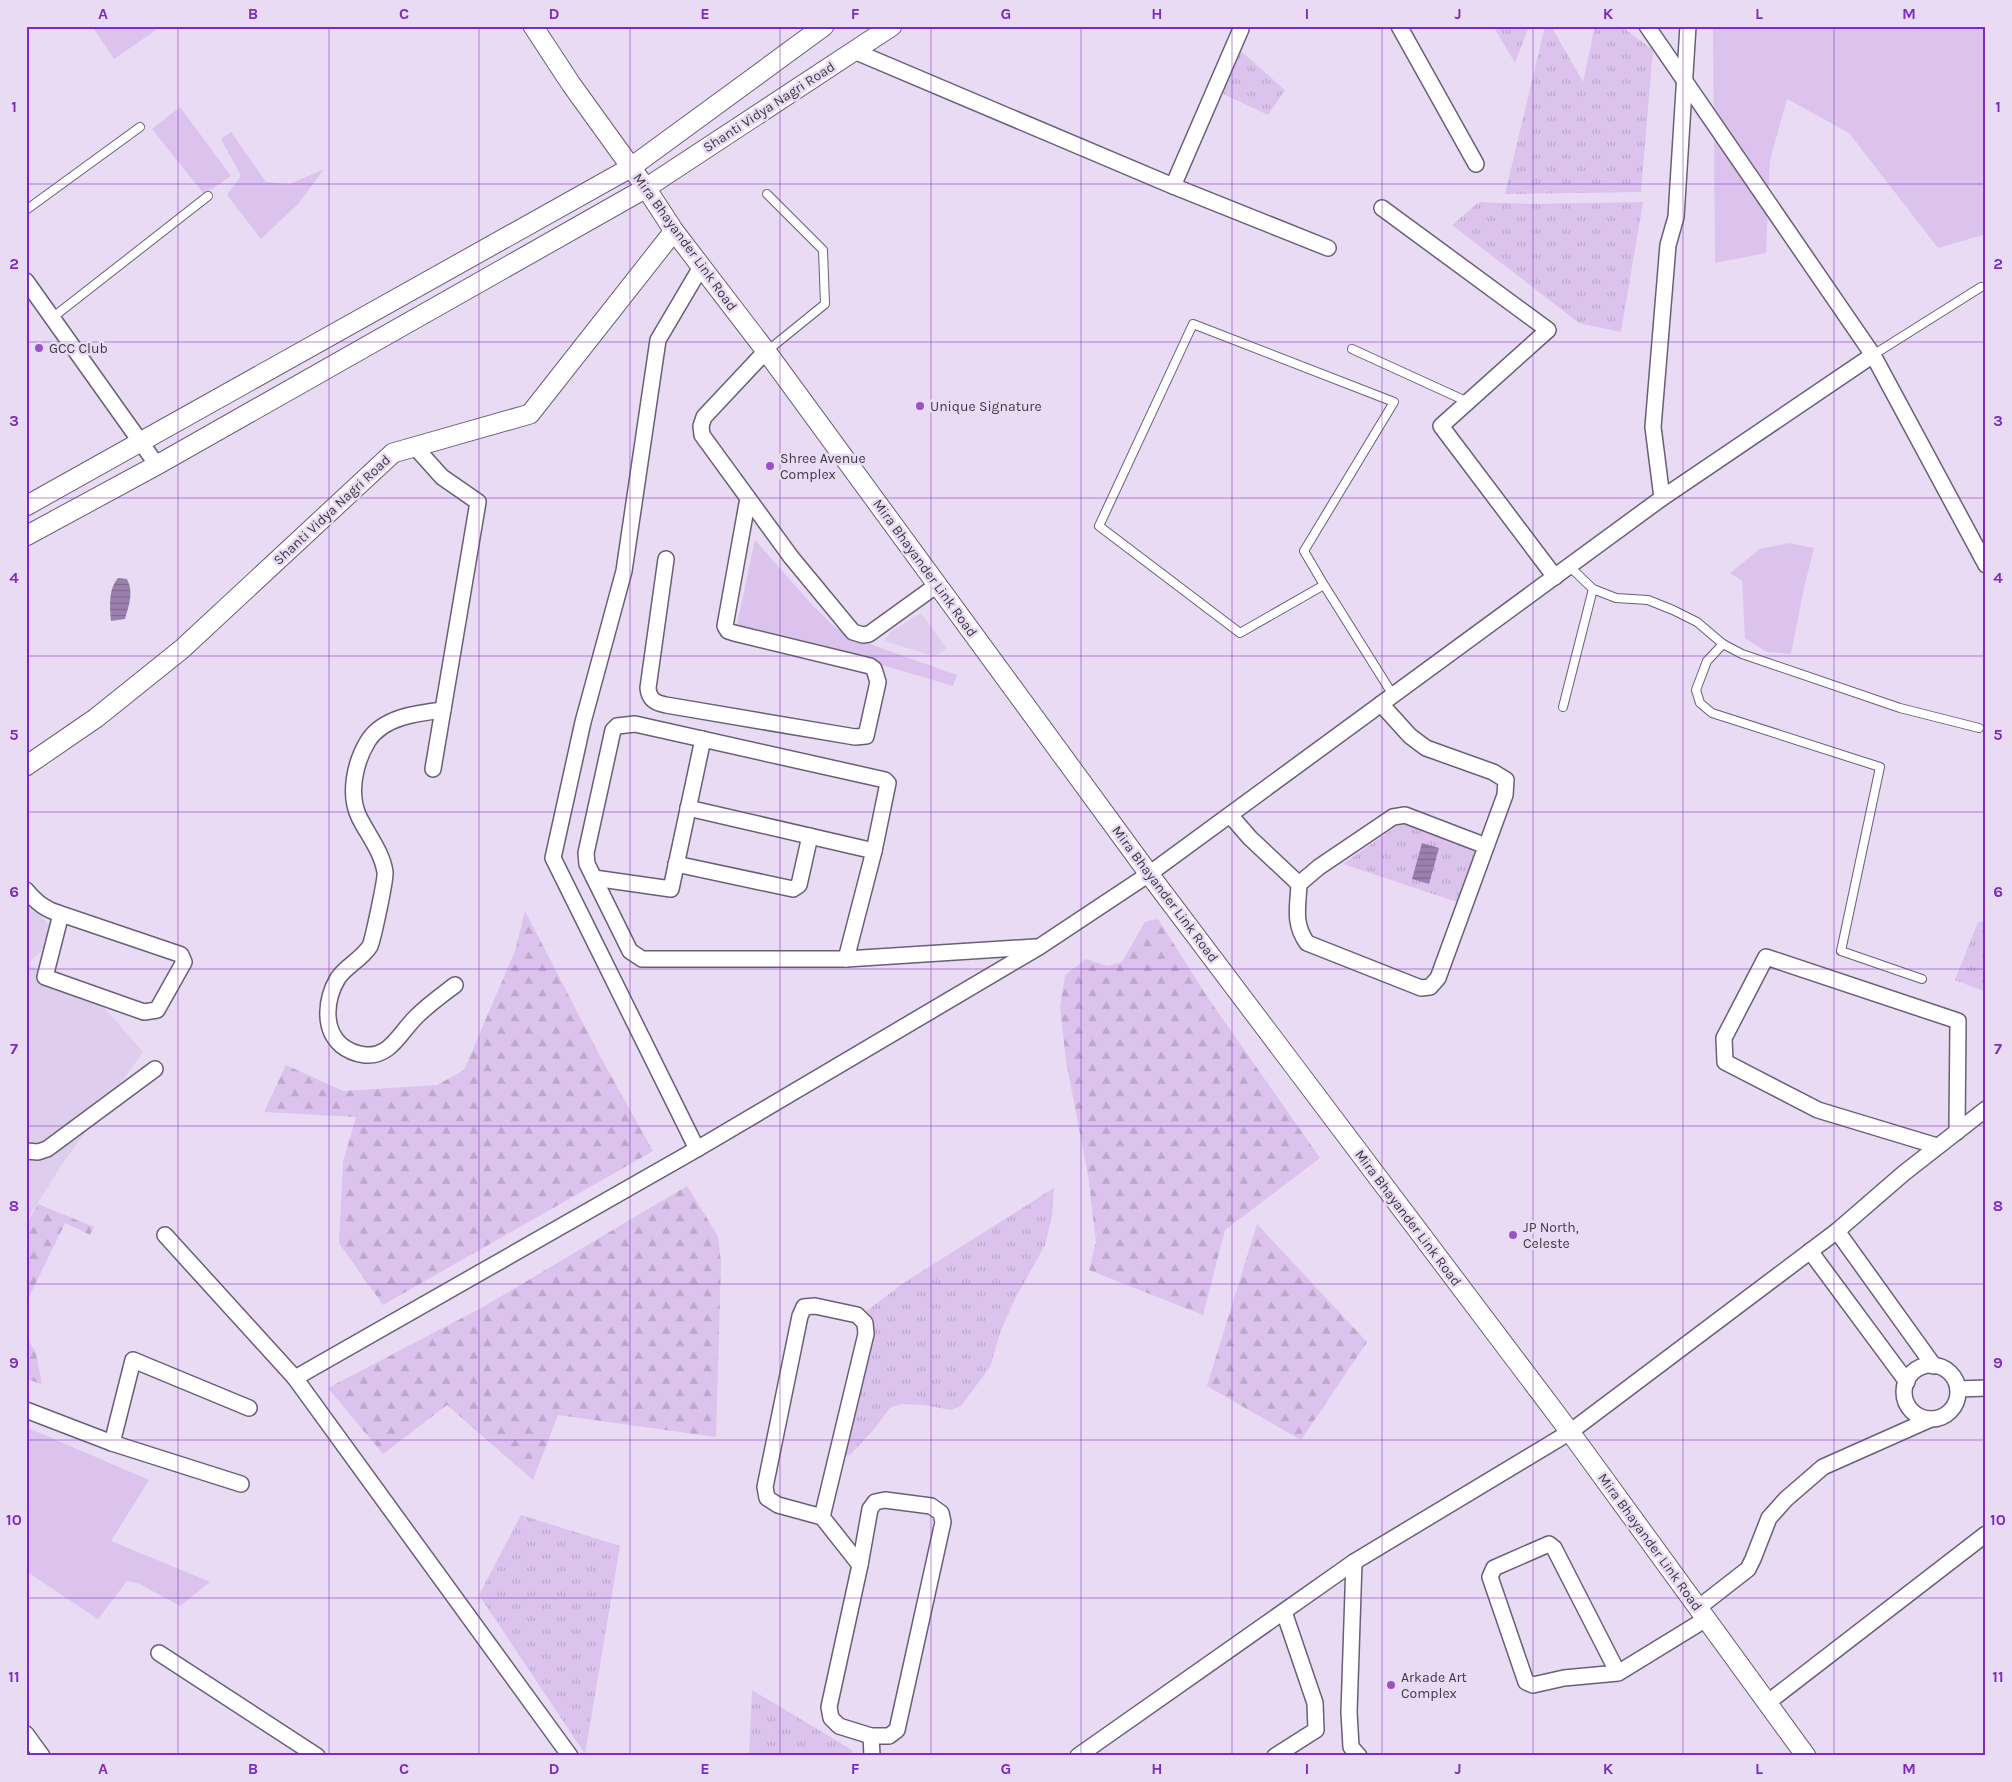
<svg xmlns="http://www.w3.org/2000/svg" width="2012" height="1782" viewBox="0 0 2012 1782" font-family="Karla,sans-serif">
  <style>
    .built { fill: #decdec }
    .grass { fill: url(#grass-tufts) }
    .forest { fill: url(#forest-firs) }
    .garden { fill: #dbc3ed }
    .water { fill: url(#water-rules) }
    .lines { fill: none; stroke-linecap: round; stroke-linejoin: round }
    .service-casing { stroke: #6a5f74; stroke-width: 10 }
    .minor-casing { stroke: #6a5f74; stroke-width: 18 }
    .tertiary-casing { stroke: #6a5f74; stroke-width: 21 }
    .service { stroke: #fff; stroke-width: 8 }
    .minor { stroke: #fff; stroke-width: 15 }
    .tertiary { stroke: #fff; stroke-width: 19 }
    .grid { fill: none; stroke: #7b2cbf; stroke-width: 1; stroke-opacity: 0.55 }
    .poi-dot { fill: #9953c7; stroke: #e9dbf4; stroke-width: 2 }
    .labels { text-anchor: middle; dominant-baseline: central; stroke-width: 5; stroke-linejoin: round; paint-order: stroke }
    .street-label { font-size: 14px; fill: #3e3942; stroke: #e9dbf4 }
    .poi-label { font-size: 14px; fill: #3e3942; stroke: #e9dbf4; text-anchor: start }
    .neatline { fill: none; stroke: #7b2cbf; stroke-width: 2 }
    .grid-label { font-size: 16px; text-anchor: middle; font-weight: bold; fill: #7b2cbf }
  </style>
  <defs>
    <pattern id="grass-tufts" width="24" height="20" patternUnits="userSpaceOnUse" patternTransform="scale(1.25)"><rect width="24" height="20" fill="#dbc3ed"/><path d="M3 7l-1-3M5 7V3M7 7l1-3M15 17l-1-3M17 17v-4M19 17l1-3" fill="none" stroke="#bda8cc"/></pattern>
    <pattern id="forest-firs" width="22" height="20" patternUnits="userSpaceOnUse" patternTransform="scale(1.25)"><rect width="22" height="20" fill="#dbc3ed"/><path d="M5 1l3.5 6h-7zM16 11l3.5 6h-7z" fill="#bda8cc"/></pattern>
    <pattern id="water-rules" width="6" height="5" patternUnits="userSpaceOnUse" patternTransform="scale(1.25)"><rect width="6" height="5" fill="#9b80af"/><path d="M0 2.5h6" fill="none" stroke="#806a90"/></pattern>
  </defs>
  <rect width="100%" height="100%" fill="#e9dbf4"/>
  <!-- built -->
  <g class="built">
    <polygon points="921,613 947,649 934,656 884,641 892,631"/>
    <polygon points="26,897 58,937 27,964 98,1001 143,1052 61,1166 26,1222"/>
  </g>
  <!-- grass -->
  <g class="grass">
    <polygon points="1493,26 1529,26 1515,63"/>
    <polygon points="1545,26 1551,26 1583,82 1595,26 1621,26 1653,50 1641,192 1505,194"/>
    <polygon points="1241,51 1285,90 1268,115 1219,92"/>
    <polygon points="1479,202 1533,204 1643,202 1621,332 1579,323 1452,225"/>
    <polygon points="1407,819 1494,844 1469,906 1343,864"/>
    <polygon points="1986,921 1986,992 1955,980 1978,922"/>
    <polygon points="1054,1188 1052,1216 1045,1245 1016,1297 1001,1330 990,1367 961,1406 951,1410 924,1405 901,1404 890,1408 874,1429 850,1455 840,1456 865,1312 905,1282"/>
    <polygon points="521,1515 620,1546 585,1754 479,1595"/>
    <polygon points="752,1690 852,1750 852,1756 749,1756"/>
  </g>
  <!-- forest -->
  <g class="forest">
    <polygon points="525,911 601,1058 653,1151 383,1305 339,1243 343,1162 356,1117 264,1112 286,1065 343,1091 437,1085 464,1070 515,951"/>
    <polygon points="1158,919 1208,998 1320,1158 1225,1230 1203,1315 1089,1270 1096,1242 1088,1175 1066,1061 1060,1007 1065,975 1086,959 1107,966 1122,962 1145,922"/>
    <polygon points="687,1186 718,1236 721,1262 716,1437 558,1415 533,1480 447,1405 383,1454 328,1388 483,1307"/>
    <polygon points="38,1204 94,1227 90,1235 65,1223 30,1295 26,1310 26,1226"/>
    <polygon points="1257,1224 1367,1342 1301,1440 1207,1386"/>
    <polygon points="26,1336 36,1353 42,1384 26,1379"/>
  </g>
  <!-- garden -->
  <g class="garden">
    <polygon points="92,26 153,26 156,30 114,59"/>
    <polygon points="1713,26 1986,26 1986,234 1938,248 1849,133 1787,99 1770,160 1766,253 1715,263"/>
    <polygon points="180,107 231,176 204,194 152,129"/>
    <polygon points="231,132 266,182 290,184 324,169 299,203 261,239 227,195 241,176 221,139"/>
    <polygon points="755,540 814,607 836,628 875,646 957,675 953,686 835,651 736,629"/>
    <polygon points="1789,543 1814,548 1804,588 1791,654 1767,652 1745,638 1742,581 1730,573 1760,549"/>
    <polygon points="26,1427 149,1480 111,1541 210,1582 180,1606 138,1583 127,1581 98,1619 26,1571"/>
  </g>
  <!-- water -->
  <g class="water">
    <path d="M118 578 127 579C134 592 129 605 125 619L111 621C110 606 108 590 118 578Z"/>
    <polygon points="1422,843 1439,848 1429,884 1412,879"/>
  </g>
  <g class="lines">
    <!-- service casing -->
    <g class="service-casing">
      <g id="service">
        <polyline points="26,210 140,127"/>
        <polyline points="52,318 208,196"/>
        <polyline points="1352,349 1468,402"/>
        <polyline points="767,351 825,304 823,250 767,194"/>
        <polyline points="1873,355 1981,287"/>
        <polyline points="1569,566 1593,589 1616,598 1648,600 1673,610 1697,622 1723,644 1742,654 1900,708 1979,728"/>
        <polyline points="1324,585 1304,551 1394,402 1193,324 1099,526 1240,633 1324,585 1393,695"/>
        <polyline points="1723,644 1707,661 1696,690 1700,703 1712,713 1880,767 1841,951 1922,979"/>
        <polyline points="1563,707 1593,589"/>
      </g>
    </g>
    <!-- minor casing -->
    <g class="minor-casing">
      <g id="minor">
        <polyline points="1399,26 1476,164"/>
        <polyline points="1647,26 1873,355 1986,565"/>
        <polyline points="854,51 1173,186 1328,248"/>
        <polyline points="1173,186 1241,29"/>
        <polyline points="1382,208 1548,330 1441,426 1555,577"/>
        <polyline points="26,281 157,465"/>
        <polyline points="766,351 704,417 701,426 702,435 791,557 853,632 863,635 869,634 937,585"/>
        <polyline points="415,447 442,477 478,502 433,769"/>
        <polyline points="1662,498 1653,427 1668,245 1676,217 1688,26"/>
        <path d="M666 559 648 688C649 700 656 703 666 705L855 737 866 736 878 682 874 669 870 666 734 633 728 631 725 626 748 498"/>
        <path d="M1381 704 1410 736 1426 748 1493 772 1506 780 1505 795 1438 978 1430 987 1421 988 1307 943C1293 923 1298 907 1299 884L1319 867 1393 817 1405 815 1486 846"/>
        <path d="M443 710C417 713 383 717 368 741 355 762 348 794 359 817 368 835 382 852 385 872 386 879 373 939 370 946 362 959 346 966 338 978 326 998 322 1028 341 1045 347 1050 357 1054 365 1055 391 1057 400 1032 417 1016 428 1005 442 995 455 985"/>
        <polyline points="688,808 874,851 846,959"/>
        <polyline points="1230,815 1250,838 1299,884"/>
        <polyline points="874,851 888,783 885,780 635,724 617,726 613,730 586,853 587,864 630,951 642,959 846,959 1035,947"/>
        <polyline points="676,864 793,889 799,885 810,836"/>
        <polyline points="594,878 671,889 703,739"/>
        <path d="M26 890C37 903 46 910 61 914L179 954 181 955 184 962 157 1010 144 1012 45 977 61 914"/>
        <polyline points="1937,1146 1818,1110 1725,1062 1724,1038 1766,957 1958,1021 1957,1132"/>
        <polyline points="697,1149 553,858 583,722 624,571 658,340 701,267"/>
        <polyline points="26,1151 38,1152 47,1149 155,1069"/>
        <polyline points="1837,1231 1934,1366"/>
        <polyline points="165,1235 295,1378 570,1756"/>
        <polyline points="1810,1251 1907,1382"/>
        <circle cx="1931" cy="1392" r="27"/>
        <polyline points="295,1378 697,1149 1039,947 1149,874 1662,498 1873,355"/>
        <polyline points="1958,1389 1986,1388"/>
        <polyline points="26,1410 112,1443 133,1360 249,1408"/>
        <polyline points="112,1443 241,1484"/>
        <polygon points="885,1500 931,1506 941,1513 943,1522 897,1730 889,1736 871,1736 839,1726 831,1718 829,1707 860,1565 870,1509 875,1502"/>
        <polyline points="822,1517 866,1334 865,1323 857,1315 815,1306 804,1307 800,1316 765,1487 767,1498 778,1505 822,1517 860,1565"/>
        <polyline points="1354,1562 1349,1712 1351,1747 1359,1756"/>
        <polyline points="1698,1608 1748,1569 1753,1559 1769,1518 1786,1499 1823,1467 1931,1419"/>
        <polyline points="159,1653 317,1756"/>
        <polyline points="1618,1673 1554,1548 1549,1544 1494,1568 1490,1577 1526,1682 1533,1685 1564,1678 1618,1673 1706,1619"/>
        <polyline points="1767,1703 1986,1534"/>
        <polyline points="26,1734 42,1756"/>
        <polyline points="871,1736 872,1756"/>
        <polyline points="1078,1756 1354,1562 1570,1432 1837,1231 1904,1173 1986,1109"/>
        <polyline points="1275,1756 1316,1730 1315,1703 1284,1612"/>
      </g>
    </g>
    <!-- tertiary casing -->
    <g class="tertiary-casing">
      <g id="tertiary">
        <polyline points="533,26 571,84 646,188 674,231 766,351 1149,874 1570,1432 1806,1756"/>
        <polyline points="26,506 630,168 824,26"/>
        <polyline points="26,536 157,465 646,188 892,26"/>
        <polyline points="26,766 96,718 182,649 393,453 530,414 674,231"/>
      </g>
    </g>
    <!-- service -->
    <use href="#service" class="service"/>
    <!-- minor -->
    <use href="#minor" class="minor"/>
    <!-- tertiary -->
    <use href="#tertiary" class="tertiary"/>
  </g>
  <!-- grid -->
  <path class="grid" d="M178 26V1756M329 26V1756M479 26V1756M630 26V1756M780 26V1756M931 26V1756M1081 26V1756M1232 26V1756M1382 26V1756M1533 26V1756M1683 26V1756M1834 26V1756M26 184H1986M26 342H1986M26 498H1986M26 656H1986M26 812H1986M26 969H1986M26 1126H1986M26 1284H1986M26 1440H1986M26 1598H1986"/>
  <!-- markers -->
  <g class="poi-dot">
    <circle cx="39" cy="348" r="5"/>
    <circle cx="920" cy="406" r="5"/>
    <circle cx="770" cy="466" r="5"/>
    <circle cx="1513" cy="1235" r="5"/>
    <circle cx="1391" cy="1685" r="5"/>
  </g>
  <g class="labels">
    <!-- street labels -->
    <g class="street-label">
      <text transform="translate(769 107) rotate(-33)">Shanti Vidya Nagri Road</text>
      <text transform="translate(685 242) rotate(54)">Mira Bhayander Link Road</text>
      <text transform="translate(332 510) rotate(-43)">Shanti Vidya Nagri Road</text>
      <text transform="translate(925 568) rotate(54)">Mira Bhayander Link Road</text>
      <text transform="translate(1165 894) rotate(53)">Mira Bhayander Link Road</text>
      <text transform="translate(1408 1218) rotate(53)">Mira Bhayander Link Road</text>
      <text transform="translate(1650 1542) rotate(54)">Mira Bhayander Link Road</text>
    </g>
    <!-- poi labels -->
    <g class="poi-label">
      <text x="49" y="348">GCC Club</text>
      <text x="930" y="406">Unique Signature</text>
      <text x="780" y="458">Shree Avenue<tspan x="780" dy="16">Complex</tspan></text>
      <text x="1523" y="1227">JP North,<tspan x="1523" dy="16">Celeste</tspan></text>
      <text x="1401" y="1677">Arkade Art<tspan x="1401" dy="16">Complex</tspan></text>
    </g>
  </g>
  <!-- border -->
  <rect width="2012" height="1782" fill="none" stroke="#e9dbf4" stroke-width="55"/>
  <rect x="28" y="28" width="1956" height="1726" class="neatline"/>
  <g class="grid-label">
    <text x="103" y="19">A</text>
    <text x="253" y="19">B</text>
    <text x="404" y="19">C</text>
    <text x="554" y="19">D</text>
    <text x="705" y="19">E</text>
    <text x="855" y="19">F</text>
    <text x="1006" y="19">G</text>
    <text x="1157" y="19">H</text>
    <text x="1307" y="19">I</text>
    <text x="1458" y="19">J</text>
    <text x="1608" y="19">K</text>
    <text x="1759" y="19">L</text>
    <text x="1909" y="19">M</text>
    <text x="14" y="112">1</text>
    <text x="1998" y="112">1</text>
    <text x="14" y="269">2</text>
    <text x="1998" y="269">2</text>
    <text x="14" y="426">3</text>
    <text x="1998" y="426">3</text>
    <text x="14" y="583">4</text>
    <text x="1998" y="583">4</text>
    <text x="14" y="740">5</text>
    <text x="1998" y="740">5</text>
    <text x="14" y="897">6</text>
    <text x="1998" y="897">6</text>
    <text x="14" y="1054">7</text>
    <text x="1998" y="1054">7</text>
    <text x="14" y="1211">8</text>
    <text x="1998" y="1211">8</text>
    <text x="14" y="1368">9</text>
    <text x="1998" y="1368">9</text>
    <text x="14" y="1525">10</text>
    <text x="1998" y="1525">10</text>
    <text x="14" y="1682">11</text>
    <text x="1998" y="1682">11</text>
    <text x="103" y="1774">A</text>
    <text x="253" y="1774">B</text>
    <text x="404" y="1774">C</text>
    <text x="554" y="1774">D</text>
    <text x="705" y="1774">E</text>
    <text x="855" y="1774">F</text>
    <text x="1006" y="1774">G</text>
    <text x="1157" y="1774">H</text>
    <text x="1307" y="1774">I</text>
    <text x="1458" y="1774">J</text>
    <text x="1608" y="1774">K</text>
    <text x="1759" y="1774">L</text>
    <text x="1909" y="1774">M</text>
  </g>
</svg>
